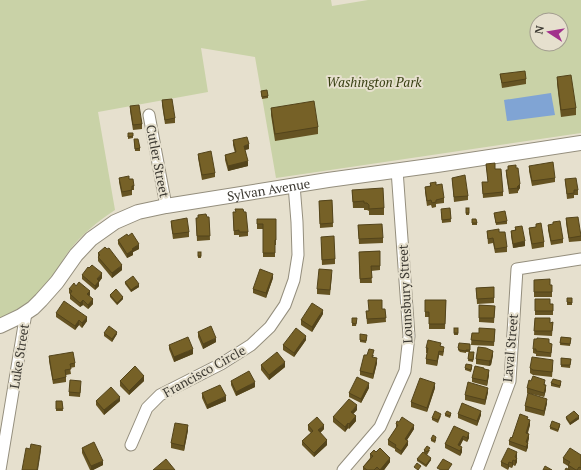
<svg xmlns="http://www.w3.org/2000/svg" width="581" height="470" viewBox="0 0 581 470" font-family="'PT Serif',serif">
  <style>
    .green { fill: #c9d2a7; fill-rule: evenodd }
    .water { fill: #80a4d4 }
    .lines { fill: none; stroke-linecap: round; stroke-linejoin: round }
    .minor-casing { stroke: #948e7d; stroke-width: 13 }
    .tertiary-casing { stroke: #948e7d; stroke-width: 16 }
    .minor { stroke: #fff; stroke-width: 11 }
    .tertiary { stroke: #fff; stroke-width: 14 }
    .wall { fill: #655322 }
    .shaded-wall { fill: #53441b }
    .building { fill: #766127; stroke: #53441b }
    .labels { text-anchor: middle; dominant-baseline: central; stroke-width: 4; stroke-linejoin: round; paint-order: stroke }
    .park-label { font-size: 13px; font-style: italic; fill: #373e11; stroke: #e6e0ce }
    .street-label { font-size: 13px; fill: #3b3831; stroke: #e6e0ce }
  </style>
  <rect width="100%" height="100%" fill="#e6e0ce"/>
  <!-- green -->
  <path class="green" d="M0 0H331L332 6 368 0H581V133L276 178 255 57 201 48 208 92 98 112 115 210C97 222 82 234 69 251 63 258 60 267 54 275 40 295 22 309 0 318ZM537 20H561V44H537Z"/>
  <!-- water -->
  <polygon class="water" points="551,93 555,115 507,121 504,100"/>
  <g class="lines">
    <!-- minor casing -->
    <g class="minor-casing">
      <g id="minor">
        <polyline points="149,115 166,206"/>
        <polyline points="131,445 147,408 160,395 221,364 251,345 270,327 285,305 294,280 298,255 297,222 294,185"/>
        <polyline points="0,470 26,313"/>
        <polyline points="343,470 380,427 405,371 409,336 397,170"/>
        <polyline points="477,470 478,468 510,381 517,269 581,259"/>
      </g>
    </g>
    <!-- tertiary casing -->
    <g class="tertiary-casing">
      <g id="tertiary">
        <path id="s1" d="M0 326 21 316 33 308 41 300 57 282 76 255 91 239 115 222 138 212 166 206 328 180 437 165 581 143"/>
      </g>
    </g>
    <!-- minor -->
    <use href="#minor" class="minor"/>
    <!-- tertiary -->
    <use href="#tertiary" class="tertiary"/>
  </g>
  <!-- wall -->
  <g class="wall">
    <polygon points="500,74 526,79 526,84 502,88"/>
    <polygon points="557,77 576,108 576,115 561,117 557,84"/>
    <polygon points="261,91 268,96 268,98 262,99"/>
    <polygon points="162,100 175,118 175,123 165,124 162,105"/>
    <polygon points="130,106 142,124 142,129 133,130 130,111"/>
    <polygon points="271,108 318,127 318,134 275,141 271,115"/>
    <polygon points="133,133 133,138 128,139 128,136"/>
    <polygon points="134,139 140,148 140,151 135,151"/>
    <polygon points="233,140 249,149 245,150 248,166 228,171 225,160 225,155 235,153 233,145"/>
    <polygon points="198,154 215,173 215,177 202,180 198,158"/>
    <polygon points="486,164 503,192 503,196 483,198 482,182 488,182"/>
    <polygon points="508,166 520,188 518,191 518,193 509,194 506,174 506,170 508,170"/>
    <polygon points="529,166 555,178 555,182 532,186 529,171"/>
    <polygon points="119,178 129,179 134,186 134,190 132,190 132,195 122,197 119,182"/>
    <polygon points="452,178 468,196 468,200 454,202"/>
    <polygon points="565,179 578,190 578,195 574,195 574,198 567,199"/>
    <polygon points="430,183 436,185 444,198 444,203 436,204 436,207 432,208 431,205 427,206 425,192 425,187 430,186"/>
    <polygon points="352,190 384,208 384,215 369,215 369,211 367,210 364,210 364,208 353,208"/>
    <polygon points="332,200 333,227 320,228 319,201"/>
    <polygon points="450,208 451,222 442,223 441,212"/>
    <polygon points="466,208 469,213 469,215 466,215"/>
    <polygon points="494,213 507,221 507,224 496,225"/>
    <polygon points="233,216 248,232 248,236 239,237 239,235 234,235"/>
    <polygon points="209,217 210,240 197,241 196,218"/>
    <polygon points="566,218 581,236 581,241 569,242 566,223"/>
    <polygon points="257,219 276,219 276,245 275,245 275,257 263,257 263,229 257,229"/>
    <polygon points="472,219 477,223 477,225 472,225"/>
    <polygon points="171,221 189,232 189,237 173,239 171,225"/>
    <polygon points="536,224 544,242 544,247 532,249 529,232 529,228 536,227"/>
    <polygon points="358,225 383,238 383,243 359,244"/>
    <polygon points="548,225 563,239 563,243 551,245 548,230"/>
    <polygon points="515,227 525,246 513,248 511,236 511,231 515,230"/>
    <polygon points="487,231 499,232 507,247 507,252 495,253 493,243 488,244"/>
    <polygon points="118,240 139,249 133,252 133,255 127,258 118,244"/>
    <polygon points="321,242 335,259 335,264 322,265"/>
    <polygon points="380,251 380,270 371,271 372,283 360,283 359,252"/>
    <rect x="198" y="252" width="3" height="6"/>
    <polygon points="98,253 122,270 112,278 98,261"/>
    <polygon points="332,274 330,295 317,294 317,289"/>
    <polygon points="82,275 102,278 99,282 99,286 95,290 82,279"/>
    <polygon points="273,278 266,298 253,293 253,289"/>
    <polygon points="534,280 550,285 552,285 552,297 534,297"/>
    <polygon points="125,282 139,287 131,292 125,284"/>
    <polygon points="76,286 90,295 89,296 93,304 88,309 83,305 80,307 70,299 70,294 69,293 69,289"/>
    <polygon points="494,287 494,303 477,304 476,288"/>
    <polygon points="110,295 123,299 117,305 110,297"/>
    <rect x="567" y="298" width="5" height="7"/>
    <polygon points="535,299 550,304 553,304 553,315 535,315"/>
    <polygon points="425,300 446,300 445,329 429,329 429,317 425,317"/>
    <polygon points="479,305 495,306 494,323 479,322"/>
    <polygon points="382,309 385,309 386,322 367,324 366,311"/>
    <polygon points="56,313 87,321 82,328 79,325 75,330 56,317"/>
    <polygon points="323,314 312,332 301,325 301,320"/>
    <polygon points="352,318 357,321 356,326 352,326"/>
    <polygon points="535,318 550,323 553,322 552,336 534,335"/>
    <rect x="454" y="328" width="4" height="7"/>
    <polygon points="495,329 494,346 471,345 472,333 479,333"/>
    <polygon points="198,332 216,342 203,349 198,337"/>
    <polygon points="104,333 117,334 112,342 104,336"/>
    <polygon points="367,337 366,343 360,342 360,340"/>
    <polygon points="561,337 571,338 570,346 560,345"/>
    <polygon points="306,340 294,357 283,350 283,345"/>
    <polygon points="549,343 552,348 551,357 536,356 536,354 533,353 533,349"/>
    <polygon points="169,345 193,354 174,362 169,349"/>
    <polygon points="441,346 444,351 443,356 439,355 437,366 426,364 426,359 427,353 426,353 426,348"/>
    <polygon points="470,347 470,352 474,355 473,362 468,361 469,352 466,352 466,353 460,352 458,350 458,348"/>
    <polygon points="367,355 374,355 373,357 377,363 373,379 360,375 360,371"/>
    <polygon points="493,355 491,365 489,366 476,364 476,359"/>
    <polygon points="49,356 75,363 75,367 70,368 71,374 66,375 66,382 53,384 49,361"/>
    <polygon points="561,358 571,359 570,368 561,367"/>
    <polygon points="261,365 285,367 269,380 261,370"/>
    <polygon points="553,365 552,377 533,375 530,373 530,368"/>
    <polygon points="465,368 472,368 471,372 465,370"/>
    <polygon points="484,369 489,375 487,386 472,382 472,378"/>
    <polygon points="120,381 144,381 129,395 120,386"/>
    <polygon points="231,381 255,387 236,396 231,385"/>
    <polygon points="551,383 561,383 560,388 551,386"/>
    <polygon points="545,384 546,390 544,397 527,393 527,388"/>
    <polygon points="81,386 80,397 69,396 69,392"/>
    <polygon points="369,388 361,403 349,397 349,393"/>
    <polygon points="435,388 427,412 411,407 411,402"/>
    <polygon points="488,392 485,405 465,400 465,395"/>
    <polygon points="202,393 226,401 207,409 202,398"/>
    <polygon points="56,401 62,401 63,411 56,411"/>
    <polygon points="96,401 120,401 104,415 96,405"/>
    <polygon points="547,403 544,416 525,411 525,406"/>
    <polygon points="357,410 353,414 356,421 349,429 348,428 345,432 333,422 333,417"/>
    <polygon points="445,414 451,415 450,418 445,416"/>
    <polygon points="458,414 481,415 477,426 458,418"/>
    <polygon points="441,416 438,423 432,420 432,418"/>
    <polygon points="566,417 579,419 570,425 566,419"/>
    <polygon points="528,420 530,425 528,433 529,438 528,443 528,447 526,452 509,445 509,441"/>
    <polygon points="396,424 414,429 407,440 408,445 401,455 395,451 395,449 388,445 388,440 396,428"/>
    <polygon points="308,425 324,429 320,433 327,445 314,457 302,445 302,441 311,433 308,430"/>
    <polygon points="454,426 469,438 467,442 463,440 460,446 462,452 460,456 445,448 445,444"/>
    <polygon points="560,426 558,432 550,429 550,427"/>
    <polygon points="188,430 184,451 171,448 171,443"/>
    <polygon points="431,439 436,440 435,443 431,441"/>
    <polygon points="82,448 103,465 93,470 90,470 82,453"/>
    <polygon points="424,450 430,450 427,455 424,453"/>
    <polygon points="376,452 390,462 384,470 363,470 363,467 370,458 370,454"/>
    <polygon points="581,455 581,470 565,470 568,469 568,466 563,463 563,458"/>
    <polygon points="517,457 517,462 515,466 513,465 512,468 509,467 508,470 501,466 501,462"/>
    <polygon points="417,459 431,460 426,467 417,461"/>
  </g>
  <!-- shaded-wall -->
  <g class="shaded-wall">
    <polygon points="249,144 249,149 244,150 244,146"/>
    <polygon points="248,161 248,166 228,171 228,166"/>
    <polygon points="520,184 520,188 518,191 517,187"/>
    <polygon points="525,241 525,246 513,248 513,244"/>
    <polygon points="139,244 139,249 133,252 133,255 127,258 127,254 132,249"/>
    <polygon points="122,265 122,270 112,278 112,273"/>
    <polygon points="102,273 102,278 99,282 99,286 95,290 95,286 97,279"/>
    <polygon points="273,274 273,278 266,298 266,293"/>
    <polygon points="139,284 139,287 131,292 131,290"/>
    <polygon points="90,291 90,295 87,299 87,294"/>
    <polygon points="123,297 123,299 117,305 117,303"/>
    <polygon points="93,299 93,304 88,309 88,305"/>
    <polygon points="83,300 83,305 80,307 80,303"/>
    <polygon points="323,310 323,314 312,332 312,327"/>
    <polygon points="87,317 87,321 82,328 82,323"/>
    <polygon points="79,320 79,325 75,330 75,326"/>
    <polygon points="117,332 117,334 112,342 112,339"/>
    <polygon points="306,336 306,340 294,357 294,353"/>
    <polygon points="216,338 216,342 203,349 203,344"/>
    <polygon points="193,349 193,354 174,362 174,357"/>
    <polygon points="439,351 439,355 437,366 437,361"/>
    <polygon points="493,351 493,355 491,365 489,366 489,361"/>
    <polygon points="377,358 377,363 373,379 373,374"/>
    <polygon points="285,362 285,367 269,380 269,375"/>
    <polygon points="489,370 489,375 487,386 487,381"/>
    <polygon points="144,376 144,381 129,395 129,391"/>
    <polygon points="255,382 255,387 236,396 236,392"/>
    <polygon points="369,383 369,388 361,403 361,399"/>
    <polygon points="435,383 435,388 427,412 427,408"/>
    <polygon points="546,385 546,390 544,397 544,393"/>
    <polygon points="488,388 488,392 485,405 485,400"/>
    <polygon points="226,396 226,401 207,409 207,405"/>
    <polygon points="120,397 120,401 104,415 104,410"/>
    <polygon points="547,399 547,403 544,416 544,411"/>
    <polygon points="357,405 357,410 351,416 351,412"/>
    <polygon points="481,411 481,415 477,426 477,421"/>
    <polygon points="356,416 356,421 349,429 349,424"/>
    <polygon points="579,416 579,419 570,425 570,423"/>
    <polygon points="530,420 530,425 526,437 526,433"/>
    <polygon points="348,423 348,428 345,432 345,427"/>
    <polygon points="188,425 188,430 184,451 184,446"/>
    <polygon points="324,425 324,429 318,435 318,430"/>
    <polygon points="414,425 414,429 405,443 405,439"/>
    <polygon points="469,433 469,438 467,442 467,438"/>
    <polygon points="529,434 529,438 526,447 526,442"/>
    <polygon points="463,436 463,440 458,450 458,445"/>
    <polygon points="327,440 327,445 314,457 314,453"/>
    <polygon points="408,441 408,445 401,455 401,451"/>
    <polygon points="528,443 528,447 526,452 526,447"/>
    <polygon points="41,446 41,450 38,470 37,470"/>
    <polygon points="462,447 462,452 460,456 460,451"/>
    <polygon points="517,452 517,462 515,466 515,457"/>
    <polygon points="390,458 390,462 384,470 380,470"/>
    <polygon points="431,458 431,460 426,467 426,465"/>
    <polygon points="513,460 513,465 512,468 512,463"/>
    <polygon points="103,461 103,465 93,470 91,470 91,466"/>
    <polygon points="509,462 509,467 508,470 508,465"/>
  </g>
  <!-- building -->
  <g class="building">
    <polygon points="525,71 526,79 502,83 500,74"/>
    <polygon points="571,75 576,108 561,110 557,77"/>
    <polygon points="267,90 268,96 262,97 261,91"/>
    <polygon points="172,99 175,118 165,120 162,100"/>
    <polygon points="314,101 318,127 275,134 271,108"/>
    <polygon points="139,105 142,124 133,125 130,106"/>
    <polygon points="128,133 133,133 133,136 128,137"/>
    <polygon points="247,137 249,144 244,146 248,161 228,166 225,155 236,152 233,140"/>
    <polygon points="134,139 138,139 140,148 135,149"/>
    <polygon points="211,151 215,173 202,175 198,154"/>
    <polygon points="553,162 555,178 532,181 529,166"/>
    <polygon points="495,163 495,169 501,169 503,192 483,194 482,182 488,182 486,164"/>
    <polygon points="516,165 516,168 518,168 520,184 517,187 518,188 509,189 506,170 508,170 508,166"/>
    <polygon points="465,175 468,196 454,197 452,178"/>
    <polygon points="129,176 129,179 133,179 134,186 132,186 132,190 122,192 119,178"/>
    <polygon points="576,178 578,190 574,190 574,193 567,194 565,179"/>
    <polygon points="436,182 436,185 442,184 444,198 436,200 436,202 432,203 431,200 427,201 425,187 431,186 430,183"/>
    <polygon points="383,188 384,208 369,209 369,205 367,203 364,203 364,201 353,202 352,190"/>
    <polygon points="332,200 333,223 320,224 319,201"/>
    <polygon points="450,208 451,219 442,220 441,209"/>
    <rect x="466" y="208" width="3" height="5"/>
    <polygon points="235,209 243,209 244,212 246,212 248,232 239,232 239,230 234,231 233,212 236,212"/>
    <polygon points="505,211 507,221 496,223 494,213"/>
    <polygon points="206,214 207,217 209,217 210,236 197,236 196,218 198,218 198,215"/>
    <polygon points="578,217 581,236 569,238 566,218"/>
    <polygon points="187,218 189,232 173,234 171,221"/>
    <polygon points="257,219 276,219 276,240 275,240 275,253 263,253 263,224 257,224"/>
    <polygon points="472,219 476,219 477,223 472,223"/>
    <polygon points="560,221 563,239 551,241 548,225 553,224 553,222"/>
    <polygon points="541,223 544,242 532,244 529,228 536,227 536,224"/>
    <polygon points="382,224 383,238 359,239 358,225"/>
    <polygon points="522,226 525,241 513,244 511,231 516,230 515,227"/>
    <polygon points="499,229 499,232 505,232 507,247 495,249 493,238 488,239 487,231"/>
    <polygon points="132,233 139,244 132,249 133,250 127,254 118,240 127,234 128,236"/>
    <polygon points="334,236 335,259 322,260 321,237"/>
    <polygon points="105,247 107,249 109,248 122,265 112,273 98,257 100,255 98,253"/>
    <polygon points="380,251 380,266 371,266 372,278 360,279 359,252"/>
    <rect x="198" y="252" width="3" height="4"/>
    <polygon points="92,265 102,273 97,279 99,281 95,286 82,275 88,267 89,268"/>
    <polygon points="260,269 273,274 266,293 253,289"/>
    <polygon points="319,269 332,270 330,290 317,289"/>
    <polygon points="133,276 139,284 131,290 125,282"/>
    <polygon points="550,279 550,285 552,285 552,292 534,292 534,280"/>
    <polygon points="79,282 90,291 87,294 93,299 88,305 83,300 80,303 70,294 72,291 69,289 74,283 76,286"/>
    <polygon points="494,287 494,298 477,299 476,288"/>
    <polygon points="116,289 123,297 117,303 110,295"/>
    <polygon points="567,298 572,298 572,303 567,302"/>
    <polygon points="535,299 550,299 550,304 553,304 553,311 535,311"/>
    <polygon points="368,300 382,300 382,309 385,309 386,318 367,319 366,311 369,311"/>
    <polygon points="425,300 446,300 445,324 429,324 429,312 425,312"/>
    <polygon points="64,301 87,317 82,323 79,320 75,326 56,313"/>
    <polygon points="312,303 323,310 312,327 301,320"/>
    <polygon points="479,305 495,306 494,318 479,318"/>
    <polygon points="352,318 357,318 356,324 352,323"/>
    <polygon points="535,318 550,318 550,323 553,322 552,331 534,331"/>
    <polygon points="109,326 117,332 112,339 104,333"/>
    <polygon points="211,326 216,338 203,344 198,332"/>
    <polygon points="296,328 306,336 294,353 283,345"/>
    <rect x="454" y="328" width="4" height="5"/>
    <polygon points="479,328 495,329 494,342 471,340 472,333 479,333"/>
    <polygon points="360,334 367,335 366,341 360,340"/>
    <polygon points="188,337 193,349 174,357 169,345"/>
    <polygon points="561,337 571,338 570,344 560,343"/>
    <polygon points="537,338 549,339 549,343 552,344 551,353 536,351 536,349 533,349 534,339 537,339"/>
    <polygon points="428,340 441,343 440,346 444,347 443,352 439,351 437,361 426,359 428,348 426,348"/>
    <polygon points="459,343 470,344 470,350 466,350 466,351 460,350 458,348"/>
    <polygon points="478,347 486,348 493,351 491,360 489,361 476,359"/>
    <polygon points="369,349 374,350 372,357 377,358 373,374 360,371 364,355 367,355"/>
    <polygon points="73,352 75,363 70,364 71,369 65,370 66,377 53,380 49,356"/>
    <polygon points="277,352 285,362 269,375 261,365"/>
    <polygon points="469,352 474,352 473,360 468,359"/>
    <polygon points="532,357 553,360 552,372 533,370 530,368"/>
    <polygon points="561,358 571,359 570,365 561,365"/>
    <polygon points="466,364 472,365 471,370 465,368"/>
    <polygon points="135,366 144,376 129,391 120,381"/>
    <polygon points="475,366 484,368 484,369 489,370 487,381 472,378"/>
    <polygon points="249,371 255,382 236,392 231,381"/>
    <polygon points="533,376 545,380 544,385 546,385 544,393 527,388 529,380 531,381"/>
    <polygon points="357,377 369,383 361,399 349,393"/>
    <polygon points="420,378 435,383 427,408 411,402"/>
    <polygon points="553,379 561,381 560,386 551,383"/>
    <polygon points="70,380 81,381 80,393 69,392"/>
    <polygon points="468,382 488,388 485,400 465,395"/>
    <polygon points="220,385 226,396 207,405 202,393"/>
    <polygon points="111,387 120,397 104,410 96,401"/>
    <polygon points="528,393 547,399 544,411 525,406"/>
    <polygon points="349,399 357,405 351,412 356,416 349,424 348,423 345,427 333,417"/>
    <polygon points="56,401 62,401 63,409 56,409"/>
    <polygon points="462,403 481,411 477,421 458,414"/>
    <polygon points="435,411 441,414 438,420 432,418"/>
    <polygon points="447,411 451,413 450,416 445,414"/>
    <polygon points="574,411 579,416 570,423 566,417"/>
    <polygon points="520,414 528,417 527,419 530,420 526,433 529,434 526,442 528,443 526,447 509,441 511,437 512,438"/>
    <polygon points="317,417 324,425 318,430 327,440 314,453 302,441 313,431 308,425"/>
    <polygon points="402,417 414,425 405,439 408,441 401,451 395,447 396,445 388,440 398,425 396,424 397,421 399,422"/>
    <polygon points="552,421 560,424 558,430 550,427"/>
    <polygon points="175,423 188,425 184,446 171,443"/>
    <polygon points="454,426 469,433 467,438 463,436 458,445 462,447 460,451 445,444"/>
    <polygon points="433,435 436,437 435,441 431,439"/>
    <polygon points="94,442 103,461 91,466 82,448"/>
    <polygon points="31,444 41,446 37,470 22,470 26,448 30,449"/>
    <polygon points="427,446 430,448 427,452 424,450"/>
    <polygon points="380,448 390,458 380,470 377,467 374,470 367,470 363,467 373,456 370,454 374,450 376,452"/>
    <polygon points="508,448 517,452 515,457 517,458 515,461 513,460 512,463 509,462 508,465 501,462"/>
    <polygon points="570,448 581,455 581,468 579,467 577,470 576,470 568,465 570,462 563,458"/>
    <polygon points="423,452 431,458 426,465 417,459"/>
    <polygon points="166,459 175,470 153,470"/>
    <polygon points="443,459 452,464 448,470 441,470 437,468"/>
    <polygon points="417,463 421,466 418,470 414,467"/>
    <polygon points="545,466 552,470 543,470"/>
    <polygon points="566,468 570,470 565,470"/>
  </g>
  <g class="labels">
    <!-- park labels -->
    <g class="park-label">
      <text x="374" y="82">Washington Park</text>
    </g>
    <!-- street labels -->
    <g class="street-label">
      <text transform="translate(158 161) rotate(79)">Cutler Street</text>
      <text stroke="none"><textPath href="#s1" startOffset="315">Sylvan Avenue</textPath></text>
      <text transform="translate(405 294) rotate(-93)">Lounsbury Street</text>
      <text transform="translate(510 348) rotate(-85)">Laval Street</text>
      <text transform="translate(19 356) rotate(-81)">Luke Street</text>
      <text transform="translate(204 371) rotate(-29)">Francisco Circle</text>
    </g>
  </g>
  <!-- north arrow -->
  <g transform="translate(549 32) rotate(282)"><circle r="19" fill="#e6e0ce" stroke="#a29d8f"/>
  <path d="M0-3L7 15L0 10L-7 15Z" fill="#a2308c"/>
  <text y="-6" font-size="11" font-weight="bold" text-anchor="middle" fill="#3b3831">N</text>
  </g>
</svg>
